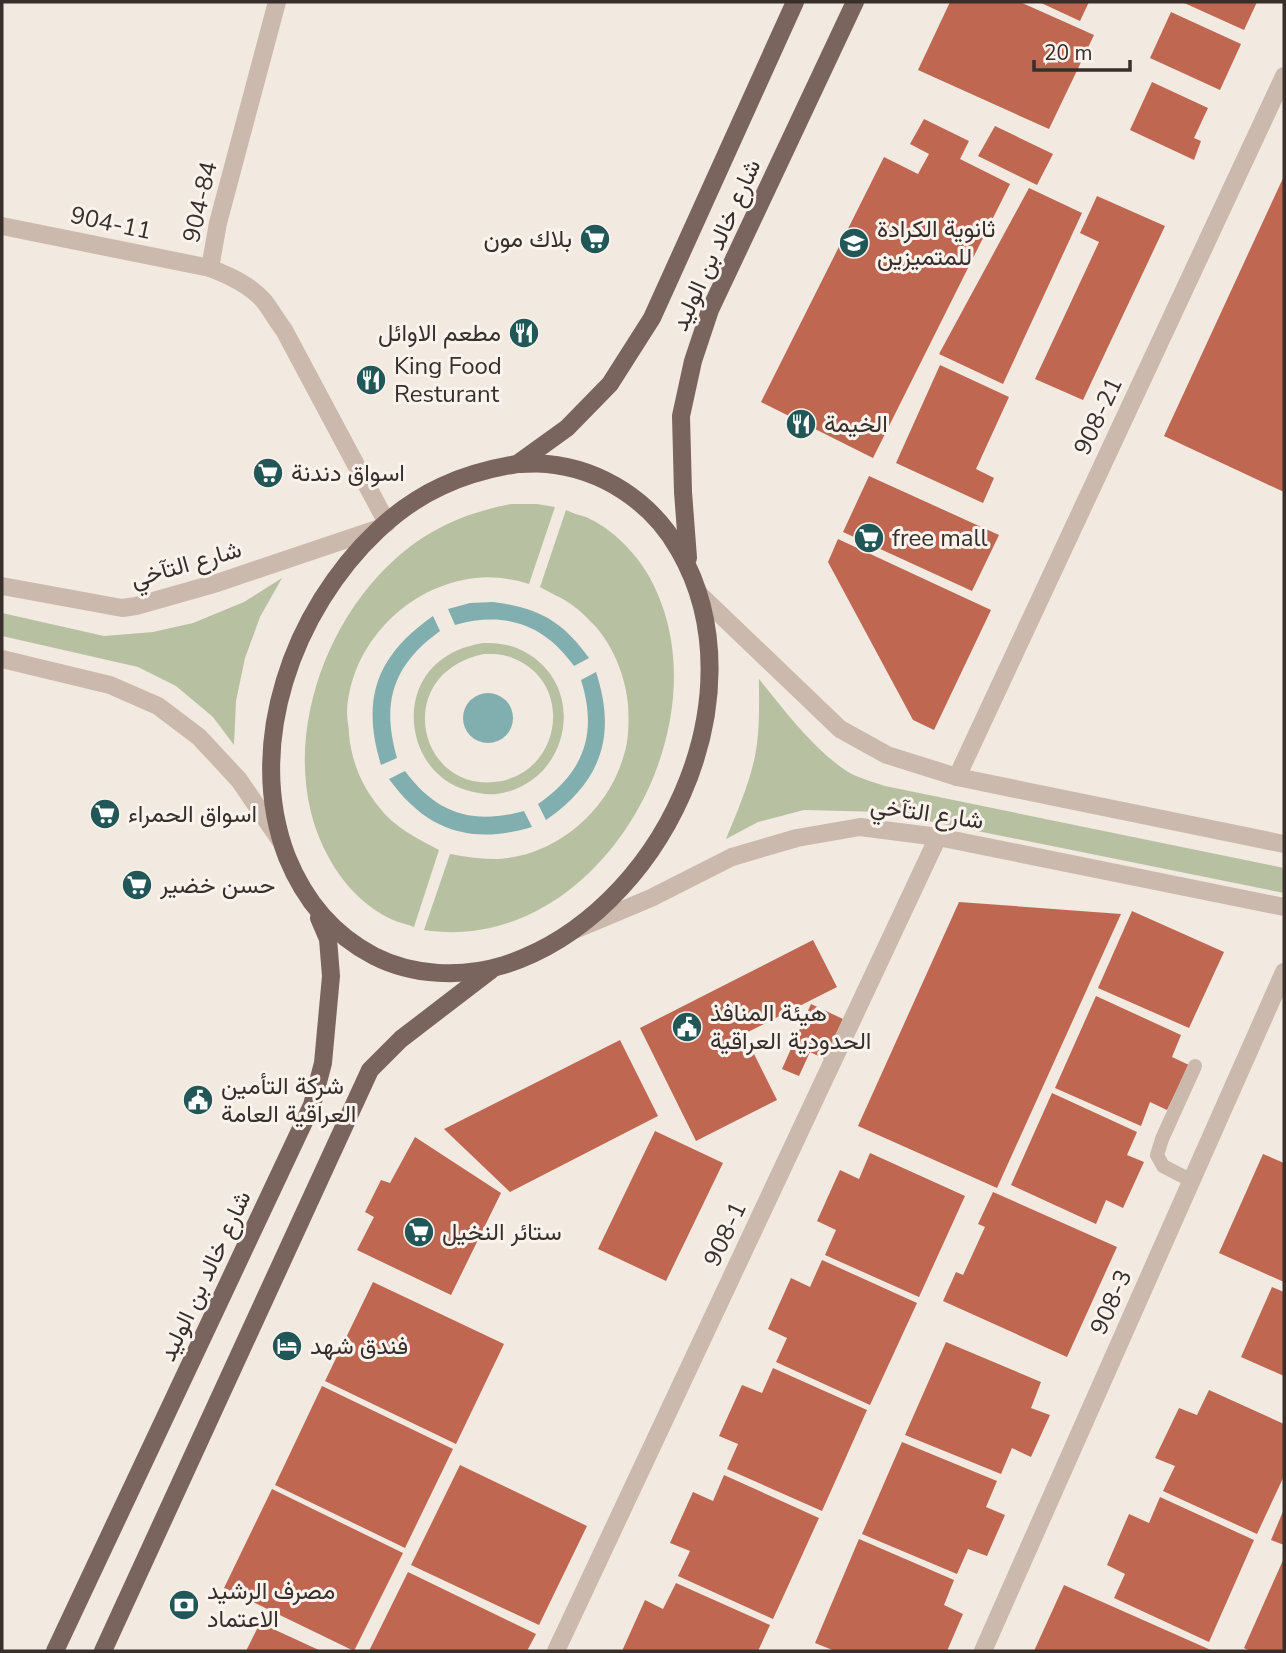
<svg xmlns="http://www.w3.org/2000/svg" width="1286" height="1653" viewBox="0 0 1286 1653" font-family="'Nunito Sans',Vazirmatn,sans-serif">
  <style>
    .green { fill: #b7c1a1; fill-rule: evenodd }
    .water { fill: #81aeae }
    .building { fill: #bf6751 }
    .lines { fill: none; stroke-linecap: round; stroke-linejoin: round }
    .service { stroke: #cab9ac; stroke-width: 14 }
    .minor { stroke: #cab9ac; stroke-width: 18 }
    .tertiary { stroke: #cab9ac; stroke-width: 18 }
    .primary { stroke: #79655d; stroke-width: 18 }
    .labels { text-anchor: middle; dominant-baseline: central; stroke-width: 6; stroke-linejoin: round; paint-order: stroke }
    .street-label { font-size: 24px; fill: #382f2b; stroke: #faf3ed }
    .poi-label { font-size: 24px; fill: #382f2b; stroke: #faf3ed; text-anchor: start }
  </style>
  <rect width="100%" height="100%" fill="#f2e9e0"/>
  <!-- green -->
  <g class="green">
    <path d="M512 504H537L555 507 529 584C512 579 494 576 476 578 408 585 350 644 347 713 347 720 349 727 349 734 351 760 362 787 379 807 395 828 417 838 439 850L414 927C407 924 400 923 393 920 366 908 343 884 329 858 279 769 312 648 378 576 416 535 457 514 512 504Z"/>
    <path d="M566 510C572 513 579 515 586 517 613 529 636 553 650 578 730 724 598 957 424 930L450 854C465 857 482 859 498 859 555 856 607 812 623 758 629 741 629 722 628 705 626 678 614 648 596 627 589 620 581 611 572 605 563 598 550 593 540 587Z"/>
    <polygon points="282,578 260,617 245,658 236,701 234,745 213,717 176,686 138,667 2,636 2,613 104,636 153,632 193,623 244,602"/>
    <path d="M483 643C496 643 508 644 519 649 590 681 572 783 497 794 487 795 476 793 466 790 413 775 396 702 435 665 449 652 465 646 483 643ZM484 654C495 654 505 654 515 659 576 685 560 776 494 782 417 790 392 673 484 654Z"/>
    <path d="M759 679C785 711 814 750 848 772 859 778 873 782 885 786L1284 868V893L883 812 804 810 758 822 726 839C737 812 749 785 755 756 760 731 759 705 759 679Z"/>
  </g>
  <!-- water -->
  <g class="water">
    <path d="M493 602C539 608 562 621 589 658L574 666C544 624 505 611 455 625L448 609 470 603Z"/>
    <path d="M433 616 440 631C393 665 381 702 397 758L381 765C361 699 376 656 433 616Z"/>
    <path d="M596 672C617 736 601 782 546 820L538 804C584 772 598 734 581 680Z"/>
    <circle cx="488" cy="718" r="25"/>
    <path d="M405 771C437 814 473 825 524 811L532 827C470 845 427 831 389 779Z"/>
  </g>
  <!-- building -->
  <g class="building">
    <polygon points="950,2 1020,2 1094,35 1049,129 918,70"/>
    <polygon points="1039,2 1089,2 1080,21"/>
    <polygon points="1182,2 1257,2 1244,30"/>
    <polygon points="1171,12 1241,44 1220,90 1150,58"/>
    <polygon points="1152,82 1208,108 1194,138 1201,141 1194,160 1130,130"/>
    <polygon points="924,119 969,141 960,159 1010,184 873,458 761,402 884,157 918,174 929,154 910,144"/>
    <polygon points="995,126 1053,154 1037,185 978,156"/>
    <polygon points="1284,176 1284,492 1164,436"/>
    <polygon points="1029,188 1082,213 1003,384 939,354"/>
    <polygon points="1097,196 1165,226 1083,400 1035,379 1099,242 1080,233"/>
    <polygon points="940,365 1009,397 976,469 994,478 983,503 896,463"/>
    <polygon points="869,476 999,535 972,591 843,532"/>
    <polygon points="838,539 991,610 934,730 913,720 828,562"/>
    <polygon points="959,902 1121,914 997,1188 858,1126"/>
    <polygon points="1132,911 1224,952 1189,1028 1098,988"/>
    <polygon points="813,940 837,987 744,1034 777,1100 696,1141 640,1028"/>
    <polygon points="1096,996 1181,1035 1172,1057 1189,1065 1167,1110 1150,1102 1141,1126 1055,1088"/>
    <polygon points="811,1004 843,1019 825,1059 810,1052 799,1076 782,1069"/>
    <polygon points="620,1040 658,1116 510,1192 444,1129"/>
    <polygon points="1052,1093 1137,1132 1127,1155 1144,1162 1123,1208 1106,1200 1096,1224 1011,1185"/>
    <polygon points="655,1131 723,1163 666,1281 598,1249"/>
    <polygon points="415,1137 501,1193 451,1295 357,1250 374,1217 365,1212 381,1180 390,1183"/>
    <polygon points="870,1153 965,1196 919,1297 825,1255 836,1230 817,1221 840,1170 859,1179"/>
    <polygon points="1263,1154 1284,1163 1284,1282 1219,1253"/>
    <polygon points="993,1192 1117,1247 1067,1357 943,1301 956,1272 963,1275 985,1227 978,1224"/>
    <polygon points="822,1260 917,1303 870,1405 776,1362 787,1338 768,1329 791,1278 810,1287"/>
    <polygon points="373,1282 504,1344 456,1444 325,1381"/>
    <polygon points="1272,1287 1284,1292 1284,1376 1241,1357"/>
    <polygon points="946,1342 1041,1382 1031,1408 1050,1415 1031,1457 1012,1448 1001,1474 905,1435"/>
    <polygon points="773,1368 867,1410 822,1511 727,1469 738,1444 719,1436 742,1385 762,1393"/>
    <polygon points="322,1386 453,1449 405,1548 275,1485"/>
    <polygon points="1209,1390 1284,1424 1284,1476 1257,1534 1163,1491 1175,1466 1155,1458 1179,1408 1197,1415"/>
    <polygon points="902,1442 997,1481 986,1507 1005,1515 987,1556 968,1549 957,1574 862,1534"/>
    <polygon points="460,1465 587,1526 539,1625 411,1565"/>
    <polygon points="724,1475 819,1518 773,1619 678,1576 690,1551 670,1543 693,1492 713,1501"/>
    <polygon points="272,1489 403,1553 354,1651 224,1588"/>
    <polygon points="1160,1497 1254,1540 1209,1642 1114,1598 1125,1574 1107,1565 1129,1514 1149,1523"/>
    <polygon points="1284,1509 1284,1545 1271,1540"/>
    <polygon points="859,1539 954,1580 944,1605 963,1614 947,1651 835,1651 815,1643"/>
    <polygon points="1284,1558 1284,1651 1250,1651 1244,1648"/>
    <polygon points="408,1572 536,1634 527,1651 369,1651"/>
    <polygon points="676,1583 770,1625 758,1651 622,1651 645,1600 663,1609"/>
    <polygon points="1064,1585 1213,1651 1034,1651"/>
    <polygon points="260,1623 321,1651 246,1651"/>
  </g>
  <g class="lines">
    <!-- service -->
    <polyline class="service" points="1192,1181 1163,1166 1157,1155 1162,1139 1195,1066"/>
    <!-- minor -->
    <g class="minor">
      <path d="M277 2 218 223 210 268C230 276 250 285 264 301 271 310 277 321 284 330L387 523"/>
      <polyline points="2,226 210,268"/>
      <polyline points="699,594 840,729 887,755 957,777 1284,844"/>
      <polyline points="957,777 1284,76"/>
      <polyline points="577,929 651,898 732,857 797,838 860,827 938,837 1284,907"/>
      <polyline points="556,1651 938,837"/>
      <polyline points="983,1651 1284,972"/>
    </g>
    <!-- tertiary -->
    <g class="tertiary">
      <polyline points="2,586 122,608 136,606 217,583 380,528"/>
      <polyline points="2,659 110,685 158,706 199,737 239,780 282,843"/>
    </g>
    <!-- primary -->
    <g class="primary">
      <path d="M517 464C527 464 537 463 547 464 602 469 652 502 679 550 764 697 661 915 504 965 462 978 413 976 374 956 333 935 304 899 287 857 244 745 293 610 378 530 418 492 462 473 517 464Z"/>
      <polyline points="517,464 567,428 610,384 652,318 795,2"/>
      <polyline points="688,558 683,492 681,416 693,361 710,310 855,2"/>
      <polyline points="55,1651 312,1105 323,1063 331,976 328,939 319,918"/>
      <polyline points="103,1651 370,1070 401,1039 491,970"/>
    </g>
  </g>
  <!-- icons -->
  <defs>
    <g id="supermarket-disc" transform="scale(1.575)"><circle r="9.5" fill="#225758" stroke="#faf3ed"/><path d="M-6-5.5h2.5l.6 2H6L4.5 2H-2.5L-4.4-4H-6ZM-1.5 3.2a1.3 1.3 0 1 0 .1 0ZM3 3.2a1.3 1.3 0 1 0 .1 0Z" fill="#fff"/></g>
    <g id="school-disc" transform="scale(1.575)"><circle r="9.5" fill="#225758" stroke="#faf3ed"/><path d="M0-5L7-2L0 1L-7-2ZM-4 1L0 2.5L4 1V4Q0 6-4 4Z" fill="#fff"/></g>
    <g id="restaurant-disc" transform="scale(1.575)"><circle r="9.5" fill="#225758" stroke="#faf3ed"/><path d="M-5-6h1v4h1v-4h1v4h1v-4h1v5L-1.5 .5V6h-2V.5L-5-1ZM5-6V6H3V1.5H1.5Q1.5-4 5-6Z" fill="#fff"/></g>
    <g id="civic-disc" transform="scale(1.575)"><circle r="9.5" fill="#225758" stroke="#faf3ed"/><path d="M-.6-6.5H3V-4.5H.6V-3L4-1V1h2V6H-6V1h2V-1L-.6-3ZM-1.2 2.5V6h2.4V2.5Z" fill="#fff"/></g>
    <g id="hotel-disc" transform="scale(1.575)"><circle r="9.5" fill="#225758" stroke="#faf3ed"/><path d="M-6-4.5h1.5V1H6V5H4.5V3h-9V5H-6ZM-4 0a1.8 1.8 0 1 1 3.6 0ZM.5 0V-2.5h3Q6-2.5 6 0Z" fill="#fff"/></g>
    <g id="bank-disc" transform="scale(1.575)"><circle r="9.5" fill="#225758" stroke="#faf3ed"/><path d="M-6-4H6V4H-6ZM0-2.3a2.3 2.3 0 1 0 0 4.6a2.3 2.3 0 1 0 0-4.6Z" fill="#fff"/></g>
  </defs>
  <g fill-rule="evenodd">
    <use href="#supermarket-disc" x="595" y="239"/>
    <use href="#school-disc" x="854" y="243"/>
    <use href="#restaurant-disc" x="524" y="333"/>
    <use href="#restaurant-disc" x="371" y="380"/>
    <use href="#restaurant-disc" x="801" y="424"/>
    <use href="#supermarket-disc" x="268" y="473"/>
    <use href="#supermarket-disc" x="869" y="538"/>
    <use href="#supermarket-disc" x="105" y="814"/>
    <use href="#supermarket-disc" x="137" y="885"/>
    <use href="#civic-disc" x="687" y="1027"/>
    <use href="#civic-disc" x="198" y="1100"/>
    <use href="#supermarket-disc" x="419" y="1232"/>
    <use href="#hotel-disc" x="287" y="1346"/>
    <use href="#bank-disc" x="184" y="1605"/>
  </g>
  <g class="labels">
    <!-- street labels -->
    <g class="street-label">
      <text transform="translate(200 202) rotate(-77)">904-84</text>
      <text transform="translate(111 223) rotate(12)">904-11</text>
      <text transform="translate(716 245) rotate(-66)">شارع خالد بن الوليد</text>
      <text transform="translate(1098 416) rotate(-65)">908-21</text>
      <text transform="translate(186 564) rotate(-16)">شارع التآخي</text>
      <text transform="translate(927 813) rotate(8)">شارع التآخي</text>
      <text transform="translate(725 1234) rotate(-65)">908-1</text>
      <text transform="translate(205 1276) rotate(-65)">شارع خالد بن الوليد</text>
      <text transform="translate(1111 1302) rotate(-66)">908-3</text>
    </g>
    <!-- poi labels -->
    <g class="poi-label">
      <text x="877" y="229">ثانوية الكرادة<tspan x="877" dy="28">للمتميزين</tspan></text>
      <text x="572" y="239" text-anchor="end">بلاك مون</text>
      <text x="501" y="333" text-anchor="end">مطعم الاوائل</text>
      <text x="394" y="366">King Food<tspan x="394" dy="28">Resturant</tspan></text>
      <text x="824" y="424">الخيمة</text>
      <text x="291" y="473">اسواق دندنة</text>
      <text x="892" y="538">free mall</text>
      <text x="128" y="814">اسواق الحمراء</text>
      <text x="160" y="885">حسن خضير</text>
      <text x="710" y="1013">هيئة المنافذ<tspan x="710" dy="28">الحدودية العراقية</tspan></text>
      <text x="221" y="1086">شركة التأمين<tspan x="221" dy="28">العراقية العامة</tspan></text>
      <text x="442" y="1232">ستائر النخيل</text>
      <text x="310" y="1346">فندق شهد</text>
      <text x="207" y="1591">مصرف الرشيد<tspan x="207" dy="28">الاعتماد</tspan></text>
    </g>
  </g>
  <!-- border -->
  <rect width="1286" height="1653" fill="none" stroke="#382f2b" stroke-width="7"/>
  <!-- scale -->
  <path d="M1034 60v10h96v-10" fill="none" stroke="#382f2b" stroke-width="3.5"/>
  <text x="1044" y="60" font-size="21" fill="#382f2b" stroke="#faf3ed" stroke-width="5" paint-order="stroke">20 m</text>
</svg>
